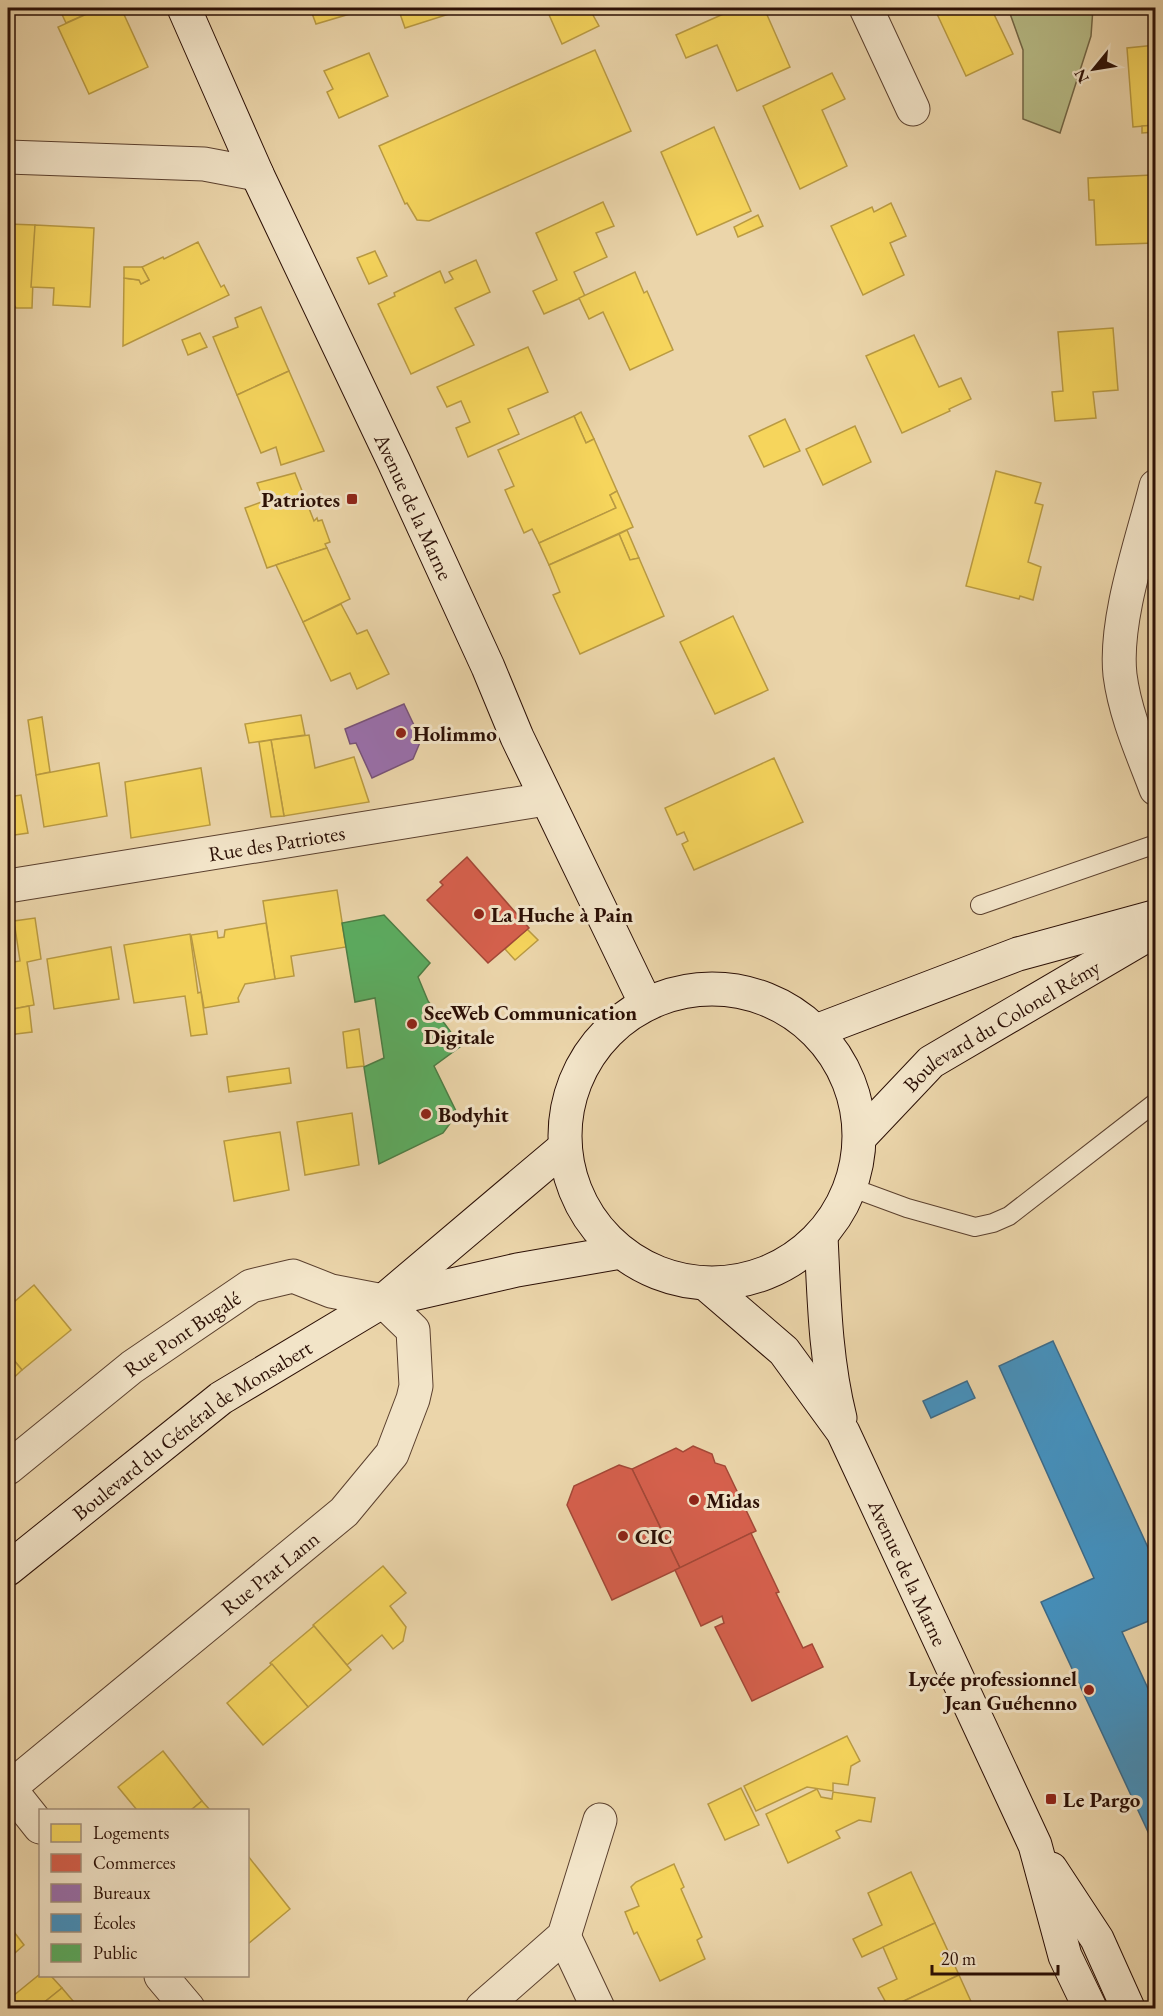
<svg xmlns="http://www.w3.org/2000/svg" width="1163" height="2016" viewBox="0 0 1163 2016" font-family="'EB Garamond',serif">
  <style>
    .green { fill: #b8bd88; stroke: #726646; stroke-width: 1.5 }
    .homes { fill: #f6d55c; stroke: #b99a42; stroke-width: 1.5 }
    .shops { fill: #d6604d; stroke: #a34837; stroke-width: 1.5 }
    .offices { fill: #9970ab; stroke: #785379; stroke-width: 1.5 }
    .schools { fill: #4393c3; stroke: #3c6b8a; stroke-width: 1.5 }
    .public { fill: #5aae61; stroke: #4c7e45; stroke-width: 1.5 }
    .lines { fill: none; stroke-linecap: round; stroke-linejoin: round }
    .lane-casing { stroke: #5b402e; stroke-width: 20 }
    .street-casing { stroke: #5b402e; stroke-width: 35 }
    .secondary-casing { stroke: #2b0f05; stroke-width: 35 }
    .lane { stroke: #f2e4c8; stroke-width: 18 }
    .street { stroke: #f2e4c8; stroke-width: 33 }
    .secondary { stroke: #f2e4c8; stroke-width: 33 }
    .poi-dot { fill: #8f2418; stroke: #f2e4c8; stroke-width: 2 }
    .labels { text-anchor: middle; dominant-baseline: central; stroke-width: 6; stroke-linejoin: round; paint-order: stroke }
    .poi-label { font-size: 21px; font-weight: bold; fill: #2b0f05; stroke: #f2e4c8; text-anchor: start }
    .street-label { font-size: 21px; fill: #2b0f05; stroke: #f2e4c8 }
  </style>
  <rect width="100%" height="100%" fill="#ebd5aa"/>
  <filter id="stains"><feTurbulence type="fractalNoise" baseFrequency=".00333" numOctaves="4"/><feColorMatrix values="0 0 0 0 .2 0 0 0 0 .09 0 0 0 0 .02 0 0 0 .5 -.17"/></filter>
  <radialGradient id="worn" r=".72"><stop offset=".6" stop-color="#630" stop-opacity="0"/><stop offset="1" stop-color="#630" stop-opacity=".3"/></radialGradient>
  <!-- green -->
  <polygon class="green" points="1008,8 1093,8 1091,36 1060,133 1023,119 1023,50"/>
  <!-- homes -->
  <g class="homes">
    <polygon points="59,8 100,8 66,23"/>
    <polygon points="100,8 121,8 148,67 89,94 58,27"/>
    <polygon points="310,8 370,8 316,24"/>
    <polygon points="398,8 464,8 465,9 405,28"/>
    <polygon points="546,8 589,8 599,26 562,44"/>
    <polygon points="737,8 764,8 790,67 737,91 717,45 686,58 676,35"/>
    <polygon points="933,8 951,8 937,14"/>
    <polygon points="951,8 991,8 1013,54 966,76 937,14"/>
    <polygon points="1156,45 1156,125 1133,127 1127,48"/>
    <polygon points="595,50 631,131 429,221 417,220 407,203 405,204 379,146"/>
    <polygon points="369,53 388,96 339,118 327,92 333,89 324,71"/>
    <polygon points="832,73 845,99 822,110 847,166 800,189 763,106"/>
    <polygon points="1156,125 1156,132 1142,133 1142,126"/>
    <polygon points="714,127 751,211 697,235 661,152"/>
    <polygon points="1152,175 1155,243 1096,245 1094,200 1089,200 1088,178"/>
    <polygon points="603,202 614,226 596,233 607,257 574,272 585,296 544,314 533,291 557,280 536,233"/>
    <polygon points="891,203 906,236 890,243 904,275 863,295 831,226 872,207 874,212"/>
    <polygon points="758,215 763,226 738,237 734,227"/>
    <polygon points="8,224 35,225 32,308 16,308 12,302 12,286 8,286"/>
    <polygon points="35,225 94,228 90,307 53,305 54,288 31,287"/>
    <polygon points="198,242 221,287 224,285 229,295 123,346 124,278 139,280 141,284 149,280 142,267 163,257 164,259"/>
    <polygon points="375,251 387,276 369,284 357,258"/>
    <polygon points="476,260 490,292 455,308 474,345 411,374 378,304 395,296 394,293 440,271 445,283 453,279 449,272"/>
    <polygon points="124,267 142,267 149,280 141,284 139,280 124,278"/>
    <polygon points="635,272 644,293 647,291 673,350 630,370 603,312 589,319 579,298"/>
    <polygon points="261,307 289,371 237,395 213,337 238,327 235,318"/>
    <polygon points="1113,328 1118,390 1093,392 1096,418 1055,421 1052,392 1063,391 1058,332"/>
    <polygon points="200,333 207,347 188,355 182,340"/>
    <polygon points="914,335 939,387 961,378 971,399 949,409 950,411 902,433 866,356"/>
    <polygon points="528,347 548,392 508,409 519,434 468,457 456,428 470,422 461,401 447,407 437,387"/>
    <polygon points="289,371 324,451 281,465 276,447 261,453 237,395"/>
    <polygon points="581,412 594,439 586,443 574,416"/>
    <polygon points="574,416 586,443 594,439 617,491 610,495 616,508 539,543 532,529 524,533 505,490 514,486 498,450"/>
    <polygon points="785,419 800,451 764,467 749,436"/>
    <polygon points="855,426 871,462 823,485 806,449"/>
    <polygon points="996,471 1041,483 1035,503 1043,505 1028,562 1041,567 1033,600 1020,596 1019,599 966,586"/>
    <polygon points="295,473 314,521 317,518 318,521 322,520 330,542 325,544 327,548 267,568 245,508 264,501 257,483"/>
    <polygon points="617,491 633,527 549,565 539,543 616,508 610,495"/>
    <polygon points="627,530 639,558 630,560 619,534"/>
    <polygon points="619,534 630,560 639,558 664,616 580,654 553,595 560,592 549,565"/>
    <polygon points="327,548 350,599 303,622 276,565"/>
    <polygon points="341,604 357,634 367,630 389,674 357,689 350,673 331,681 303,622"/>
    <polygon points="733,616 768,690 715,714 680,642"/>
    <polygon points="301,715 305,735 249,743 245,724"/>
    <polygon points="42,717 50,772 36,775 28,720"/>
    <polygon points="309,735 315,768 354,757 369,802 284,816 271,740"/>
    <polygon points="271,740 284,816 271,817 259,742"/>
    <polygon points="774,758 803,822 694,870 682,844 688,841 684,832 677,835 665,808"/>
    <polygon points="99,763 107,816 44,827 36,775"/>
    <polygon points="201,768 210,825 131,838 125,782"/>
    <polygon points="21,795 28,833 8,836 8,797"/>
    <polygon points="337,890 346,947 291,956 294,976 275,979 263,901"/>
    <polygon points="35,918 41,959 27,962 34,1005 8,1010 8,963 20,961 14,921"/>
    <polygon points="266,923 275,979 245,984 238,998 239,1002 204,1008 191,935 217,931 218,938 224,937 225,930"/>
    <polygon points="527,929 538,940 515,960 505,949"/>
    <polygon points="190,934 198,993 201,992 207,1034 191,1036 185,996 134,1003 124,945"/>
    <polygon points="111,947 119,999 54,1009 47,959"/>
    <polygon points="29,1006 32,1032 8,1035 8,1010"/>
    <polygon points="359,1029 364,1066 347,1068 343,1032"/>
    <polygon points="289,1068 291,1083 229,1092 227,1077"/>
    <polygon points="352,1113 359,1165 305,1175 297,1122"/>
    <polygon points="280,1132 289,1190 234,1201 224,1141"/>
    <polygon points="34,1285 71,1330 22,1370 8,1353 8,1307"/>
    <polygon points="8,1353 22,1370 8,1383"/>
    <polygon points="383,1566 406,1593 390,1606 406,1627 403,1641 393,1649 382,1635 347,1665 313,1625"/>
    <polygon points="314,1626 351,1670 308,1707 270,1663"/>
    <polygon points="272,1664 308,1707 263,1745 227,1703"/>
    <polygon points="847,1736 860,1761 851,1766 848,1785 833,1783 833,1791 807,1787 756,1811 744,1786"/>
    <polygon points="163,1751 202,1801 191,1810 137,1810 118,1787"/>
    <polygon points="741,1788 759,1825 725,1840 708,1804"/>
    <polygon points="817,1789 821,1797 832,1799 833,1792 875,1798 871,1822 859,1820 836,1831 840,1838 788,1863 766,1814"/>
    <polygon points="202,1801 210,1810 191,1810"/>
    <polygon points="248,1856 290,1909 248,1944"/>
    <polygon points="674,1864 684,1887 681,1889 702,1937 697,1940 705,1959 660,1981 637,1932 634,1934 625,1912 639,1906 631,1887 636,1882"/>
    <polygon points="911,1872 935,1923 862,1957 853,1939 882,1925 868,1893"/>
    <polygon points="935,1923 959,1975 889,2008 878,1988 897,1979 883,1947"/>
    <polygon points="8,1924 24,1945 8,1959"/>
    <polygon points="40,1974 51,1976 62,1988 37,2008 8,2008 8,2000"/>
    <polygon points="959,1975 974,2008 889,2008"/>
    <polygon points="62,1988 79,2008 37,2008"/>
    <polygon points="729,2003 732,2008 718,2008"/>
  </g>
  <!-- shops -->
  <g class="shops">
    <polygon points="467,857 529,928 488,963 427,900 443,885 440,882"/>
    <polygon points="693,1446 712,1454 715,1463 725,1466 756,1531 680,1568 632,1469 676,1448 683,1452"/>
    <polygon points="619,1465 632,1469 680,1568 612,1600 567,1505 574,1486"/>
    <polygon points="751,1533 779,1592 776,1593 803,1648 812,1644 823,1667 752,1701 715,1627 724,1623 722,1616 701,1626 675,1570"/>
  </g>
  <!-- offices -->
  <polygon class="offices" points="404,704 421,740 413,759 372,778 356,743 350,744 345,729"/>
  <!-- schools -->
  <g class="schools">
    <polygon points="1053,1341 1156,1565 1156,1618 1122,1632 1156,1706 1156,1849 1041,1602 1094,1578 999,1366"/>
    <polygon points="967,1381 975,1398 931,1418 923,1401"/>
  </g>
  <!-- public -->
  <polygon class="public" points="384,915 430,963 418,977 428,1001 461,1046 434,1066 456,1111 451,1122 443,1133 379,1164 364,1067 384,1058 375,998 355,1002 342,923"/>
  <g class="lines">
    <!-- lane casing -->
    <g class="lane-casing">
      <g id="lane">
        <polyline points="980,905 1156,844"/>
        <polyline points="850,1187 907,1208 975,1227 993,1223 1009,1216 1156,1102"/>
      </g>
    </g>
    <!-- street casing -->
    <g class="street-casing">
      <g id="street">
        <polyline points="866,8 913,109"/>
        <polyline points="8,157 204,164 257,174"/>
        <path d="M1156 486C1142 541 1114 620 1120 675 1125 714 1142 752 1156 789"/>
        <path id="s1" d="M8 886 546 799"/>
        <path id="s2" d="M8 1468 132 1367 251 1286 293 1276 331 1291 383 1301 413 1330 416 1386 413 1399 392 1454 344 1512 8 1789"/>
        <polyline points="9,1788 40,1827"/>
        <polyline points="564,1936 598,2008"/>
        <polyline points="161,1976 188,2008"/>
        <polyline points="482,2008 564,1936 600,1820"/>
      </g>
    </g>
    <!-- secondary casing -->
    <g class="secondary-casing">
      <g id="secondary">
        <path id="s3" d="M184 8 257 174 394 462 488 667 517 737 646 1004"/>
        <circle cx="712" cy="1136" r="147"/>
        <polyline points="816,1031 1018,954 1154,917"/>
        <path id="s4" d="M860 1137 931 1062 1156 930"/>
        <path d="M821 1236C824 1297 825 1358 840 1418"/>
        <path id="s5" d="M706 1284 784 1351 843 1432 1035 1845 1065 1956 1090 2008"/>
        <polyline points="391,1299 517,1270 621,1252"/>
        <path id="s6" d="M8 1569 221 1398 383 1301 565 1147"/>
        <polyline points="1051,1869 1097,1939 1128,2008"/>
      </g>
    </g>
    <!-- lane -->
    <use href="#lane" class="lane"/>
    <!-- street -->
    <use href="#street" class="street"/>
    <!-- secondary -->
    <use href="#secondary" class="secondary"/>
  </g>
  <!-- markers -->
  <g class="poi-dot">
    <rect x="346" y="493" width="12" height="12" rx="3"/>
    <circle cx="401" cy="733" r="6"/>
    <circle cx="479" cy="914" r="6"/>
    <circle cx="412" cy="1024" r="6"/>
    <circle cx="426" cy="1114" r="6"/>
    <circle cx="694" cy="1500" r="6"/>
    <circle cx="623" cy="1536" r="6"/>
    <circle cx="1089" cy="1690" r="6"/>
    <rect x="1045" y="1793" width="12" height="12" rx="3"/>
  </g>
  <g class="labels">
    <!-- poi labels -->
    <g class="poi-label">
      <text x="340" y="499" text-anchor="end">Patriotes</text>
      <text x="413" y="733">Holimmo</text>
      <text x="491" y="914">La Huche à Pain</text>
      <text x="424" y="1012">SeeWeb Communication<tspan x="424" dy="24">Digitale</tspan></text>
      <text x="438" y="1114">Bodyhit</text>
      <text x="706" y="1500">Midas</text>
      <text x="635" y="1536">CIC</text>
      <text x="1077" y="1678" text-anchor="end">Lycée professionnel<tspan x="1077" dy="24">Jean Guéhenno</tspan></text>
      <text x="1063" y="1799">Le Pargo</text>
    </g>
    <!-- street labels -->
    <g class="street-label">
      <text stroke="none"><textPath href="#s3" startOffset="549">Avenue de la Marne</textPath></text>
      <text stroke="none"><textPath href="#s1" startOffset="272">Rue des Patriotes</textPath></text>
      <text stroke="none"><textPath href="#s4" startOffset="182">Boulevard du Colonel Rémy</textPath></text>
      <text stroke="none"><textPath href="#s2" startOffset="220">Rue Pont Bugalé</textPath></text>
      <text stroke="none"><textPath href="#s6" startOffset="231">Boulevard du Général de Monsabert</textPath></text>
      <text transform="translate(270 1573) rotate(-39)">Rue Prat Lann</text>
      <text stroke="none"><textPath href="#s5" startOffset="358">Avenue de la Marne</textPath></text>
    </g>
  </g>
  <!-- margin -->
  <rect width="1163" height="2016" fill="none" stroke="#ebd5aa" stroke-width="30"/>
  <rect x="9" y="9" width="1145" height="1998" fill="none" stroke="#2b0f05" stroke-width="3"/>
  <rect x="15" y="15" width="1133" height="1986" fill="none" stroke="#2b0f05" stroke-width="1.5"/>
  <!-- legend -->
  <rect x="39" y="1809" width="210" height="168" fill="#f2e4c8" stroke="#a28f7a" stroke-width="1.5"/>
  <rect x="51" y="1824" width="30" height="18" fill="#f6d55c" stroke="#a28f7a" stroke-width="1.5"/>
  <text x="93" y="1839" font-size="18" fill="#2b0f05">Logements</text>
  <rect x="51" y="1854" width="30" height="18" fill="#d6604d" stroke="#a28f7a" stroke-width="1.5"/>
  <text x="93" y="1869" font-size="18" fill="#2b0f05">Commerces</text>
  <rect x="51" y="1884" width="30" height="18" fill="#9970ab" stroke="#a28f7a" stroke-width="1.5"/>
  <text x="93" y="1899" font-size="18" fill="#2b0f05">Bureaux</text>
  <rect x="51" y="1914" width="30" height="18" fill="#4393c3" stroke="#a28f7a" stroke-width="1.5"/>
  <text x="93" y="1929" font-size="18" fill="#2b0f05">Écoles</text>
  <rect x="51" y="1944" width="30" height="18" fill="#5aae61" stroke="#a28f7a" stroke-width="1.5"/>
  <text x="93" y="1959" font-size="18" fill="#2b0f05">Public</text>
  <!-- north arrow -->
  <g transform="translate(1094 69) rotate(240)" stroke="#f2e4c8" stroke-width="4.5" paint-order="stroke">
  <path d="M0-4.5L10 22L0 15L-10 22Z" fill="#2b0f05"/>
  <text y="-9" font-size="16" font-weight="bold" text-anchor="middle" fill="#2b0f05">N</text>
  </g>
  <!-- scale -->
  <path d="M932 1965v9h126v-9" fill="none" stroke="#2b0f05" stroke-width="3"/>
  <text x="941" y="1965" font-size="18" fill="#2b0f05" stroke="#f2e4c8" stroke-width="4.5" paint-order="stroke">20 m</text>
  <rect width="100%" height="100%" filter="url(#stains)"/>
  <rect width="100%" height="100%" fill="url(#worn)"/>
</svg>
